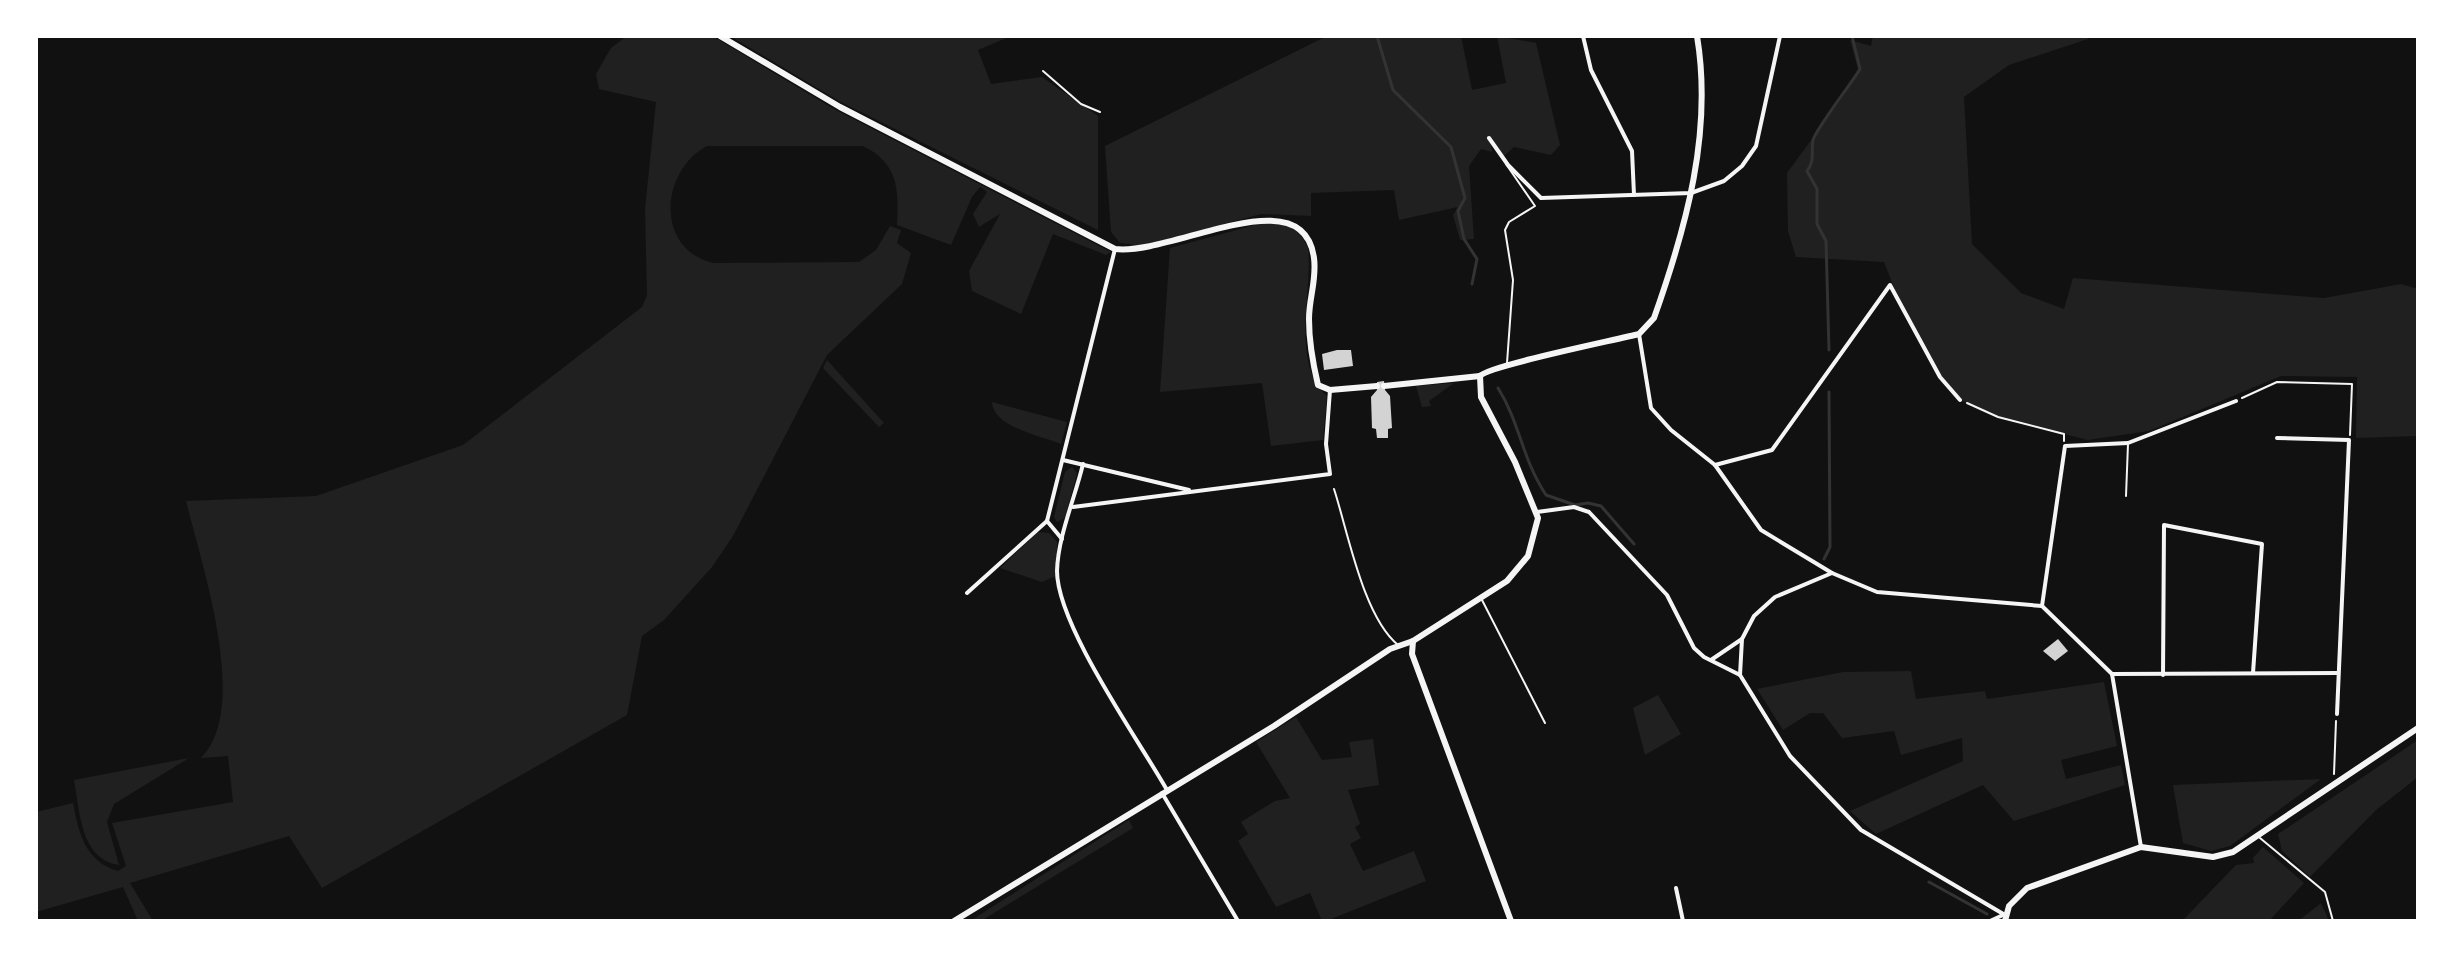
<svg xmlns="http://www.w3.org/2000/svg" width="2454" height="957" viewBox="0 0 2454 957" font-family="Rubik,sans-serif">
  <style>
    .green { fill: #202020 }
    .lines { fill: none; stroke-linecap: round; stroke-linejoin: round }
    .stream { stroke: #333; stroke-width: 3 }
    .building { fill: #d3d3d3 }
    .path { stroke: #f5f5f5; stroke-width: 2 }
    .service { stroke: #f5f5f5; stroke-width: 2 }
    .minor { stroke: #f5f5f5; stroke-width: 4 }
    .tertiary { stroke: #f5f5f5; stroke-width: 6 }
    .secondary { stroke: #f5f5f5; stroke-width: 6 }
  </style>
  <rect width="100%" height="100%" fill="#111"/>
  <!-- green -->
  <g class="green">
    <path d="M627 36H712L834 109 1111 252 1106 255 1053 234 1021 314 972 291 969 271 1000 214 979 227 973 214 987 192 980 187 972 197 951 245 897 225C899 189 898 163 863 146H707C660 171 655 249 713 263L859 262 876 250 890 226 901 230 897 243 911 253 902 284 827 355 733 536 712 567 664 620 642 636 627 715 322 888 289 836 130 883 153 921H138L123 887 36 912V812L73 803C79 834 85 861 118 871L126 866 112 823 233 802 228 756 201 758C251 708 201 563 186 501L316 496 463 445 642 307 647 295 645 209 656 102 599 89 596 74 611 48Z"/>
    <polygon points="730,36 1011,36 978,50 991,84 1042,77 1098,116 1098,230 839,101"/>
    <polygon points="1327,36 1461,36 1472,90 1506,83 1497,36 1536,43 1560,145 1551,155 1514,147 1504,156 1490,140 1492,152 1481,149 1469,166 1474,239 1460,240 1453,215 1458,207 1399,220 1394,190 1311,193 1311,216 1261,214 1144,246 1120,243 1111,232 1105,146"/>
    <polygon points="1873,36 2089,36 2088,39 2009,65 1964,97 1972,244 2021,293 2064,309 2073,278 2324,298 2401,284 2418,289 2418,436 2356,438 2357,377 2281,376 2149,431 2088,440 1998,417 1960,400 1940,377 1900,303 1884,262 1796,257 1788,231 1787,173 1842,98 1858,69 1850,40 1871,46"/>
    <path d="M1270 221C1289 224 1300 230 1308 248 1313 292 1290 364 1327 396L1323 440 1271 446 1262 383 1160 392 1170 248Z"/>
    <polygon points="827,360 884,423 879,427 823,368"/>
    <polygon points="1454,383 1429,401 1431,406 1422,407 1416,386"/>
    <path d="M992 402 1067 422 1061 444C1041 436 993 427 992 402Z"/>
    <polygon points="1072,467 1077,473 1065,518 1057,522 1054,517 1065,472"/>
    <polygon points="1038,532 1049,533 1057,542 1056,576 1042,582 1000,568"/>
    <polygon points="1911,671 1916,699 1985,691 1987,699 2104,682 2117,746 2061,760 2066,779 2121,765 2125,785 2014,821 1983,785 1876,834 1850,811 1963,761 1962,738 1901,755 1894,731 1842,738 1823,713 1810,713 1783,730 1757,689 1843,672"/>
    <polygon points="1658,695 1681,734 1645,755 1633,708"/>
    <polygon points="1296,717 1322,760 1352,757 1349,742 1373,739 1379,785 1348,790 1360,824 1355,827 1361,838 1350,844 1363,871 1414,851 1426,881 1326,921 1322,921 1310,893 1276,907 1238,841 1248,834 1241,822 1275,801 1290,798 1256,742"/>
    <polygon points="2418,740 2418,777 2376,810 2310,877 2282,851 2278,834"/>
    <path d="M189 758 114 804 107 822 119 865C80 859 80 811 74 780Z"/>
    <polygon points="2321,779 2230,846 2211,851 2183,843 2173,785"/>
    <polygon points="1129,820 1133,828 981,921 970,921"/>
    <polygon points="2263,847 2304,883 2269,921 2182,921 2236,865 2254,863 2253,858"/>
    <polygon points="2321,903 2329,921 2298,921"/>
  </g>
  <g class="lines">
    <!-- stream -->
    <g class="stream">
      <polyline points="1377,36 1393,90 1451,147 1465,198 1458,211 1464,239 1477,259 1472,284"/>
      <path d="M1829 350 1826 241 1817 224V189L1807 171C1815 161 1811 151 1813 140 1816 129 1851 84 1860 69L1852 36"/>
      <path d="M1498 388C1520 423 1522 459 1546 495L1575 505 1588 503 1601 506 1634 544"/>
      <polyline points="1824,559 1830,547 1829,392"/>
      <polyline points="1929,882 1987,914"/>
    </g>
  </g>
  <!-- building -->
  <g class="building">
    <polygon points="1337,350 1351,350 1353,366 1324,370 1322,354"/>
    <polygon points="1384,381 1385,390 1390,396 1392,428 1388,429 1388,438 1377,438 1376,429 1372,428 1371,397 1377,390 1377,382"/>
    <polygon points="2058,639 2068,651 2055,661 2043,651"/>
  </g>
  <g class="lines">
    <!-- path -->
    <g class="path">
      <polyline points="2242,398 2277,382 2352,384 2350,435"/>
      <polyline points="1967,403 1998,417 2064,434 2064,441"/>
      <polyline points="2334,774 2336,721"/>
    </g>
    <!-- service -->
    <g class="service">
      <polyline points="1043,71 1081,104 1100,112"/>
      <polyline points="1506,164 1535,206 1509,222 1505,230 1513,280 1507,363"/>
      <path d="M1334 489C1348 532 1363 616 1398 645"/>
      <polyline points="2126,496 2128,444"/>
      <polyline points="1482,600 1545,723"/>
      <polyline points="2260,838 2325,892 2333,921"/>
    </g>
    <!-- minor -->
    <g class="minor">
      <polyline points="1583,36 1591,70 1632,151 1634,195"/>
      <polyline points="1489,138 1508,165 1541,198 1691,193 1724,181 1742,166 1756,146 1780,36"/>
      <polyline points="1639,334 1651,408 1671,430 1715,465 1761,530 1832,573 1877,592 2042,606 2112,674 2141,847"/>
      <polyline points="2277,438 2349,440 2337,714"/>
      <polyline points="1063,460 1189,490"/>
      <path d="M1083 464C1075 498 1058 536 1057 571 1057 625 1138 739 1167 790"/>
      <polyline points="1715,465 1772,450 1890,285 1940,377 1960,400"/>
      <polyline points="1073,507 1330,474 1326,444 1330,390"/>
      <polyline points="1537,512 1574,507 1589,512 1667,595 1694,648 1704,657 1740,675"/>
      <polyline points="1047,521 1115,249"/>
      <polyline points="1047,521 1062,539"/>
      <polyline points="1832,573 1775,597 1754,616 1742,639 1740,675 1790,756 1861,830 2005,915"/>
      <polyline points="967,593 1047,521"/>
      <polyline points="2042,606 2065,446 2128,443 2236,401"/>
      <polyline points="1711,660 1742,639"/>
      <polyline points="2112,674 2338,673"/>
      <polyline points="2163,675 2164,525 2262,544 2253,673"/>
      <polyline points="1162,793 1238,921"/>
      <polyline points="1676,888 1683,921"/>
      <polyline points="1990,921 2003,915"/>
    </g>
    <!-- tertiary -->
    <g class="tertiary">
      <path d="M720 36 840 107 1115 249C1172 256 1303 176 1314 258 1317 279 1309 298 1309 319 1309 341 1313 364 1318 385L1330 390 1377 386"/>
      <path d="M1480 376C1487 366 1616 340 1639 334L1654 318C1686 228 1713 132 1697 36"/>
      <polyline points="1384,386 1480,376"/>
      <polyline points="1413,641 1412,654 1511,921"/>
      <polyline points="954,921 1274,726 1390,649 1413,641 1507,581 1528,556 1538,518 1515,462 1481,397 1480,376"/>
    </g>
    <!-- secondary -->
    <polyline class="secondary" points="2005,921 2009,906 2027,888 2141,847 2213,857 2233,852 2418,728"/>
  </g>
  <!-- border -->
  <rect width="2454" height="957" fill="none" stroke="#ffffff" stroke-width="76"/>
</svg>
